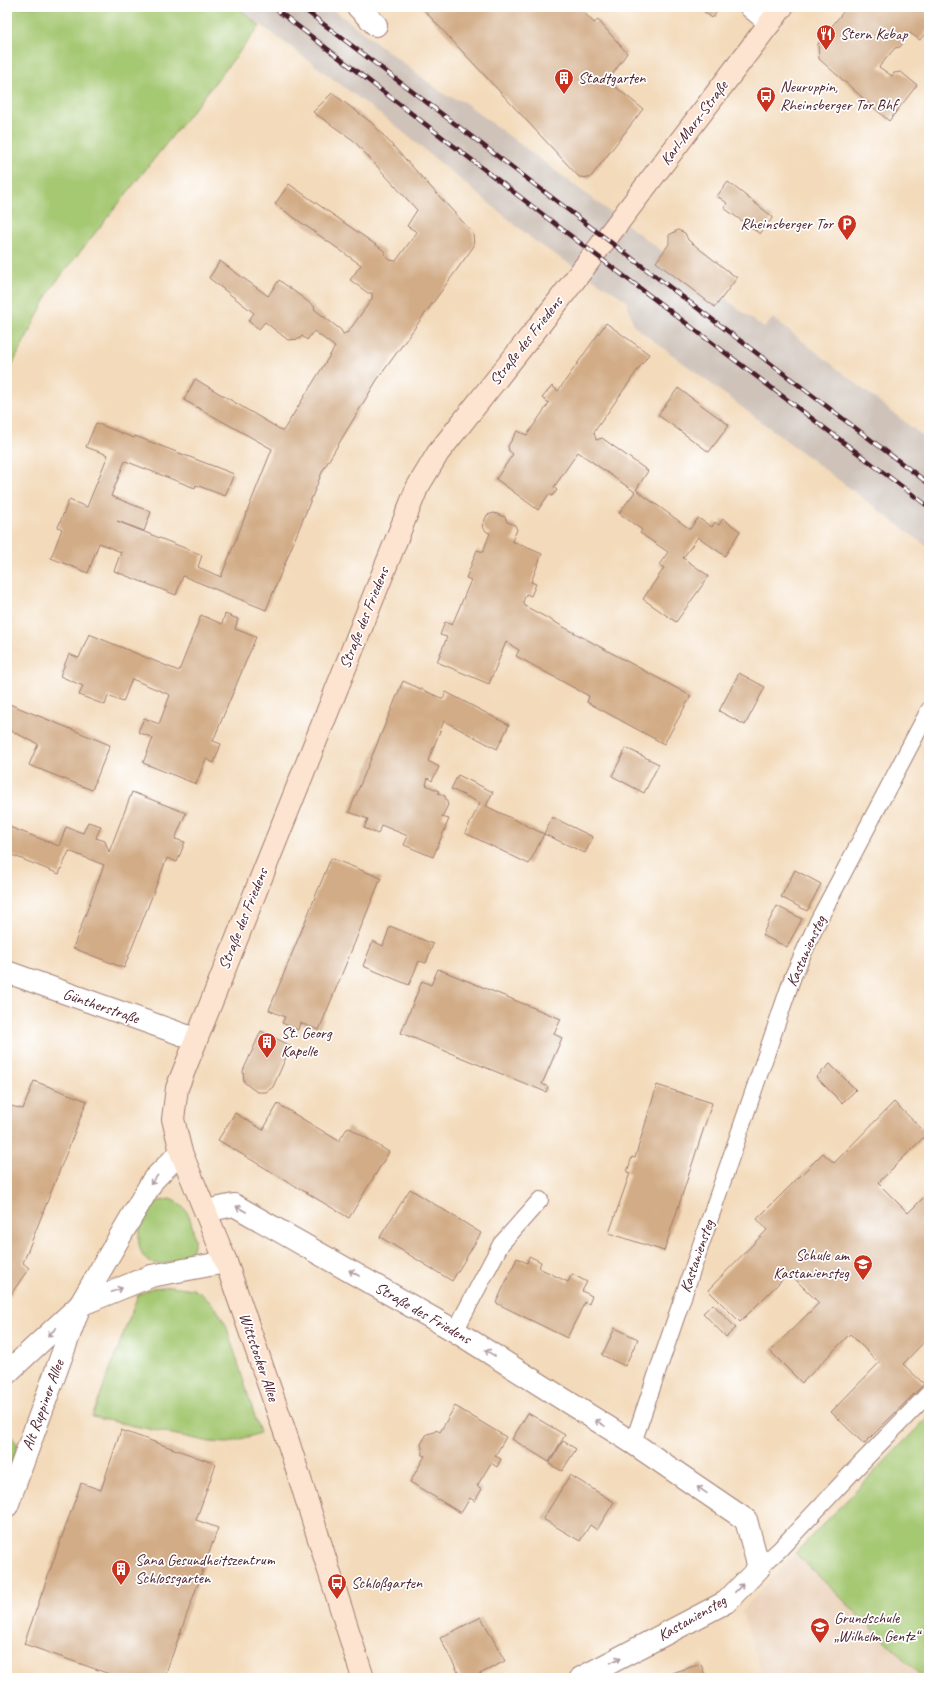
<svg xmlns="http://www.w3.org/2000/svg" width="936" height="1685" viewBox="0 0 936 1685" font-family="Caveat,sans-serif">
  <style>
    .built { fill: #e9cfb6 }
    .industrial { fill: #cec2b9 }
    .green { fill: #a5c872; stroke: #78744e }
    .building { fill: #d2ac86 }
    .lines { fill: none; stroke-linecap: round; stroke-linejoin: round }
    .service-casing { stroke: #9e7c72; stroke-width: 18 }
    .minor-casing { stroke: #9e7c72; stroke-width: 24 }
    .secondary-casing { stroke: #9e7c72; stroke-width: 24 }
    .service { stroke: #fff; stroke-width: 16 }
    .minor { stroke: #fff; stroke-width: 22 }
    .secondary { stroke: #fde4d0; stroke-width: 22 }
    .rail-casing { stroke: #4a1f2b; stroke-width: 4.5 }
    .rail { stroke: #fff; stroke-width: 3; stroke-dasharray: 9; stroke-linecap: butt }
    .oneway { stroke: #ae9aa0 }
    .labels { text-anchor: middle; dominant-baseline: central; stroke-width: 3.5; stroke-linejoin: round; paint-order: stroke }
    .poi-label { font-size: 16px; fill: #4a1f2b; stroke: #fff; text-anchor: start }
    .street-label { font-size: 16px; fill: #4a1f2b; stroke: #fff }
  </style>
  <rect width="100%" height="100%" fill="#fff"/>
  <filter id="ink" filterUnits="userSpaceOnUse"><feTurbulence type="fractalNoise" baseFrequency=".025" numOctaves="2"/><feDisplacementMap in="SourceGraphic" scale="8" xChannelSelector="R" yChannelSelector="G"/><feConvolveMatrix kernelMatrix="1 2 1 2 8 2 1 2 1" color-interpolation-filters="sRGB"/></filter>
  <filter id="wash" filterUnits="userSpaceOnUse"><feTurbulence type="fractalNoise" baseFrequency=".012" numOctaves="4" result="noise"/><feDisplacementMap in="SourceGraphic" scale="16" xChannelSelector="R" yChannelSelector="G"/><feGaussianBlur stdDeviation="0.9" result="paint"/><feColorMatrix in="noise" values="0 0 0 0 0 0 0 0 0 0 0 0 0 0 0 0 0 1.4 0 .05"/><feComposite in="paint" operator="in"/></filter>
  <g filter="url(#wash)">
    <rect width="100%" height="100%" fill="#f3daba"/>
    <!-- built -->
    <polygon class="built" points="795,1553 923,1678 763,1678 742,1611"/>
    <!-- industrial -->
    <polygon class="industrial" points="237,7 330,7 445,95 464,102 764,328 773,318 929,441 929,548 634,326 626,300 537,243 392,123"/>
    <!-- green -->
    <g class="green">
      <polygon points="7,7 237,7 260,26 52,287 7,375"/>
      <path d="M170 1199C183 1204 189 1212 192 1226 194 1234 196 1246 191 1253 186 1259 178 1261 171 1262 167 1263 160 1265 156 1264 136 1261 136 1234 143 1220 147 1213 154 1207 159 1201Z"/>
      <polygon points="171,1286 193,1289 202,1294 216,1308 226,1325 260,1433 228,1443 210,1442 92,1417 138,1295 152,1288"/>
      <polygon points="929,1416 929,1678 923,1678 795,1553"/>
      <polygon points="7,1430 18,1445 7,1474"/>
    </g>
    <g id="blocks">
      <!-- building -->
      <g class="building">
        <polygon points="421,7 579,7 594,23 598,20 627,53 608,81 643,109 590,178 579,177"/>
        <polygon points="699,7 721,7 712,18"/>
        <polygon points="847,7 929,7 929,28 920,40 910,33 900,47 895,48 879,67 892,76 894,73 901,72 917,85 889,121 819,59 818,44"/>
        <polygon points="332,93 372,123 473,233 474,246 377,380 323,470 266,610 183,576 176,595 114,571 121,552 99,543 88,573 51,558 62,529 58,527 69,500 87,507 108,455 86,447 96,423 134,438 135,436 234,474 225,496 196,485 195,488 125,461 111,496 151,512 144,531 117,521 202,555 198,567 221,577 272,449 184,400 195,379 283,431 335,347 314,331 307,340 302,336 299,339 288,340 265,322 259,329 248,321 254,313 209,278 220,261 268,296 279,280 315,307 314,309 341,330 343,334 348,332 372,299 372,293 368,293 350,280 361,265 275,204 289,184 386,252 384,254 390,260 396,261 417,232 407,226 417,210 353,140 313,112"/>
        <polygon points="728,182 773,217 760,234 724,208 727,203 717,196"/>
        <polygon points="678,230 685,233 688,240 737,278 715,307 656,262 669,244 669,235"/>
        <polygon points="606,323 649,354 594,432 596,440 602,438 648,471 636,490 690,529 698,518 712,527 715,522 719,525 723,519 740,531 725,556 698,537 683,558 709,576 676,622 643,599 664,568 659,565 668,552 640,533 642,530 619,513 635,492 578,452 554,487 557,490 552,496 549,494 538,510 496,479 513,454 509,451 508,446 517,431 527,435 549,403 542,398 552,386 558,391"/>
        <polygon points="678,388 729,425 709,452 658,415"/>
        <polygon points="494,513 505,517 507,522 515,525 517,530 512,541 542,554 531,582 536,584 531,596 526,594 523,602 525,606 691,696 664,744 587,702 589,696 516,656 519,650 506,642 489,684 437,662 447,637 440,635 445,622 452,625 471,580 466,578 477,550 483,552 490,533 487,532 482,526 487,515"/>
        <polygon points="225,614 238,619 235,629 256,637 213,741 221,744 214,763 206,759 196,784 143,763 153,738 138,732 144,718 159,724 170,695 132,679 123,702 108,696 105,705 79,695 83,686 60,676 69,654 79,658 89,634 179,671 201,615 222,624"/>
        <polygon points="739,673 765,687 745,725 719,711"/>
        <polygon points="403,681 443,699 446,692 509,725 497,749 444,721 428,761 439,767 432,781 428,778 426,785 439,791 438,793 445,796 448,805 442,817 449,819 433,857 404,845 408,836 381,825 378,834 364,828 368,819 349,812"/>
        <polygon points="7,703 110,745 92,790 29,765 38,744 7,729"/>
        <polygon points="626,748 659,764 644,793 612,776"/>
        <polygon points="458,775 493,792 486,806 544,834 552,817 593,837 585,853 544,834 529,864 465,833 480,803 451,789"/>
        <polygon points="132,792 186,813 175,839 185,842 177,862 167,858 124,968 73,948 104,865 69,851 59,874 7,853 7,826 59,846 66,827 83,833 88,822 101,826 96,838 105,841 109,852"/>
        <polygon points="331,858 381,878 319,1030 300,1023 298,1030 282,1023 285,1017 269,1010"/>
        <polygon points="795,870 821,884 807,911 781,897"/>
        <polygon points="777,906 802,919 787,947 762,935"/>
        <polygon points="390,926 433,944 426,963 419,961 409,985 363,966 373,941 383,946"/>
        <polygon points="438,969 561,1019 554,1034 562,1038 542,1084 548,1087 546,1092 401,1033 422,981 431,985"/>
        <polygon points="261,1031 291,1046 273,1087 266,1092 257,1092 250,1087 244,1082 243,1071"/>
        <polygon points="830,1064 856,1090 842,1103 816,1077"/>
        <polygon points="34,1081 87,1101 23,1263 29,1268 7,1300 7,1105 23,1109"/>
        <polygon points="657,1085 712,1103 664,1251 609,1233 630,1173 627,1172 632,1157 635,1158"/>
        <polygon points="894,1102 927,1134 878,1183 908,1213 929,1192 929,1337 903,1364 924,1384 864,1444 831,1412 879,1363 850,1334 802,1383 770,1351 819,1303 789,1273 740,1322 708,1290 767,1230 757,1219 823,1153 834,1163"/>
        <polygon points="278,1104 339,1141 348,1127 389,1152 349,1218 218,1140 235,1113 263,1130"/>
        <polygon points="410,1189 481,1233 452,1281 380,1237"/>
        <polygon points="529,1256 541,1262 539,1268 568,1282 572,1274 587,1282 582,1291 592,1296 589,1304 585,1302 567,1338 496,1303 517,1258 527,1263"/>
        <polygon points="713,1304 736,1328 726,1337 703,1313"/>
        <polygon points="615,1328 638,1339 625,1366 602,1355"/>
        <polygon points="455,1406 506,1437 495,1456 501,1459 497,1467 491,1463 477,1486 482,1489 475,1501 470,1498 461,1513 410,1482 425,1456 422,1454 423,1452 421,1444 427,1434 435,1432 436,1430 440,1432"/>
        <polygon points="528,1413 565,1435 549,1462 512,1439"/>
        <polygon points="121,1430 216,1464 196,1520 218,1528 164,1678 121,1678 24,1644 81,1483 101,1490"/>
        <polygon points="563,1441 576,1449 562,1471 549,1464"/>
        <polygon points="570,1475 614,1502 597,1530 590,1525 580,1541 543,1519"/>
        <polygon points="481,1617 505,1661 472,1678 461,1678 440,1638"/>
        <polygon points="701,1664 706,1678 662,1678 662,1676"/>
      </g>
    </g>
  </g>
  <g filter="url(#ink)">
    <use href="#blocks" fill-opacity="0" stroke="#9e7c72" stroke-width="1"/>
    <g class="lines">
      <!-- service casing -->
      <g class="service-casing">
        <g id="service">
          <polyline points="455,1331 501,1244 540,1200"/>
          <polyline points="633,1443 793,976 818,921 929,710"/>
          <polyline points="759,1568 779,1550 861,1463 929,1393"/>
        </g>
      </g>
      <!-- minor casing -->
      <g class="minor-casing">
        <g id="minor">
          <polyline points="358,7 376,25"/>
          <polyline points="751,7 770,23"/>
          <polyline points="7,972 195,1039"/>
          <polyline points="206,1211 234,1205 455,1331 633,1443 746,1520 759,1568 726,1602 581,1678"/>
          <polyline points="7,1373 80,1305 151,1276 226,1262"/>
          <polyline points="7,1506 80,1305 153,1180 181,1152"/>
        </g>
      </g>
      <!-- secondary casing -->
      <g class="secondary-casing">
        <polyline id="secondary" points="363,1678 286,1435 226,1262 181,1152 173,1119 177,1088 417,488 438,453 557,303 782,7"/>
      </g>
      <!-- service -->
      <use href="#service" class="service"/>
      <!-- minor -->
      <use href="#minor" class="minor"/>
      <!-- secondary -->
      <use href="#secondary" class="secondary"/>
      <!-- rail casing -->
      <g class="rail-casing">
        <g id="rail">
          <polyline points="273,7 563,230 929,507"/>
          <polyline points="301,7 929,484"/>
        </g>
      </g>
      <!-- rail -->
      <use href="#rail" class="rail"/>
    </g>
    <!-- one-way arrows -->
    <defs><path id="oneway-shaft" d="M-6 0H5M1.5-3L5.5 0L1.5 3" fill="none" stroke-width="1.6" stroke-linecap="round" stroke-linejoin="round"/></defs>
    <g class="oneway">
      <use href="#oneway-shaft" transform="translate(154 1180) rotate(128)"/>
      <use href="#oneway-shaft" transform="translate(241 1209) rotate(-150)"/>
      <use href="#oneway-shaft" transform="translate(354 1273) rotate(-150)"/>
      <use href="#oneway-shaft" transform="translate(117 1290) rotate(-22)"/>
      <use href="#oneway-shaft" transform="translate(52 1332) rotate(137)"/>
      <use href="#oneway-shaft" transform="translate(490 1353) rotate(-148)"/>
      <use href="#oneway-shaft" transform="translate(600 1423) rotate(-148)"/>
      <use href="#oneway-shaft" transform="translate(702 1490) rotate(-146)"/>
      <use href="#oneway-shaft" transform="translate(739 1588) rotate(-46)"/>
      <use href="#oneway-shaft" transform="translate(616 1660) rotate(-28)"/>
    </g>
  </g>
  <!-- icons -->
  <defs>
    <g id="restaurant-pin" transform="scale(1)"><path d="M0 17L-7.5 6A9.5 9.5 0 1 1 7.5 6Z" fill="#c8321e" stroke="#fff"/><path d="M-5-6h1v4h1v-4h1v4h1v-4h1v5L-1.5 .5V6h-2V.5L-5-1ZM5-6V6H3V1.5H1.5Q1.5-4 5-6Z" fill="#fff"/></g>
    <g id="building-pin" transform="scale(1)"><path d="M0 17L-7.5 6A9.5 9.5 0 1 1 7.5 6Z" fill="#c8321e" stroke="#fff"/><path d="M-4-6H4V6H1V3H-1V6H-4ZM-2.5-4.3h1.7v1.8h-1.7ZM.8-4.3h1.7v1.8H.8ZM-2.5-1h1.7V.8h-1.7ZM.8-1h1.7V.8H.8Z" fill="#fff"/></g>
    <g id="bus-pin" transform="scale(1)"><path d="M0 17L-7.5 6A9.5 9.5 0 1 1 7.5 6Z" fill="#c8321e" stroke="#fff"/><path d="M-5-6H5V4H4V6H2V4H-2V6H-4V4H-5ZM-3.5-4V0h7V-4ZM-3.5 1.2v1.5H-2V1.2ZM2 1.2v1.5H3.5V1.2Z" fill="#fff"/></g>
    <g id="parking-pin" transform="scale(1)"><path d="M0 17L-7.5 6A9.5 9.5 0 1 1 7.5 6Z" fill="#c8321e" stroke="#fff"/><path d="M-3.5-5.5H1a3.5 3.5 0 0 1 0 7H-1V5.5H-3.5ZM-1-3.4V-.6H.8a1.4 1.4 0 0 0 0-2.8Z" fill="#fff"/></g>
    <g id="school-pin" transform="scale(1)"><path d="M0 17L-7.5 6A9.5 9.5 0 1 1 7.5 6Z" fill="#c8321e" stroke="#fff"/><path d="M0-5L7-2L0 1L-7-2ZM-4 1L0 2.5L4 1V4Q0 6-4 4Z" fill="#fff"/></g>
  </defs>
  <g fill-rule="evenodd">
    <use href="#restaurant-pin" x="826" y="34"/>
    <use href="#building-pin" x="564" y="78"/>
    <use href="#bus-pin" x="766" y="96"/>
    <use href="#parking-pin" x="847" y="224"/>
    <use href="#building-pin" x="267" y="1042"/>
    <use href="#school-pin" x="863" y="1264"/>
    <use href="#building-pin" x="121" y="1569"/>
    <use href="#bus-pin" x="337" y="1583"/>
    <use href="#school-pin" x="820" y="1627"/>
  </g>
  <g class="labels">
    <!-- poi labels -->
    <g class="poi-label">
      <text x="840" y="34">Stern Kebap</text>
      <text x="578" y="78">Stadtgarten</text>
      <text x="780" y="87">Neuruppin,<tspan x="780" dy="18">Rheinsberger Tor Bhf</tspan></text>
      <text x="833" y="224" text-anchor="end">Rheinsberger Tor</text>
      <text x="281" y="1033">St. Georg<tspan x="281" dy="18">Kapelle</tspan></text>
      <text x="849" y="1255" text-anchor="end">Schule am<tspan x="849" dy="18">Kastaniensteg</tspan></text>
      <text x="135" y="1560">Sana Gesundheitszentrum<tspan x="135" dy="18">Schlossgarten</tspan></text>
      <text x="351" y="1583">Schloßgarten</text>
      <text x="834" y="1618">Grundschule<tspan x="834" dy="18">„Wilhelm Gentz“</tspan></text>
    </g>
    <!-- street labels -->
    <g class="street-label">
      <text transform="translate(694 123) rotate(-53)">Karl-Marx-Straße</text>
      <text transform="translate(526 341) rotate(-52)">Straße des Friedens</text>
      <text transform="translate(364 618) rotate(-68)">Straße des Friedens</text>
      <text transform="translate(243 919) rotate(-68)">Straße des Friedens</text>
      <text transform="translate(806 951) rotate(-66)">Kastaniensteg</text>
      <text transform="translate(101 1006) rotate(19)">Güntherstraße</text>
      <text transform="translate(697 1256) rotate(-71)">Kastaniensteg</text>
      <text transform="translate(423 1313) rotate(30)">Straße des Friedens</text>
      <text transform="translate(259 1357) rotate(71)">Wittstocker Allee</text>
      <text transform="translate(43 1405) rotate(-70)">Alt Ruppiner Allee</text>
      <text transform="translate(692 1618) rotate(-30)">Kastaniensteg</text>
    </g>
  </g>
  <!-- margin -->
  <rect width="936" height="1685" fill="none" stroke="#fff" stroke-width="24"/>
</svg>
